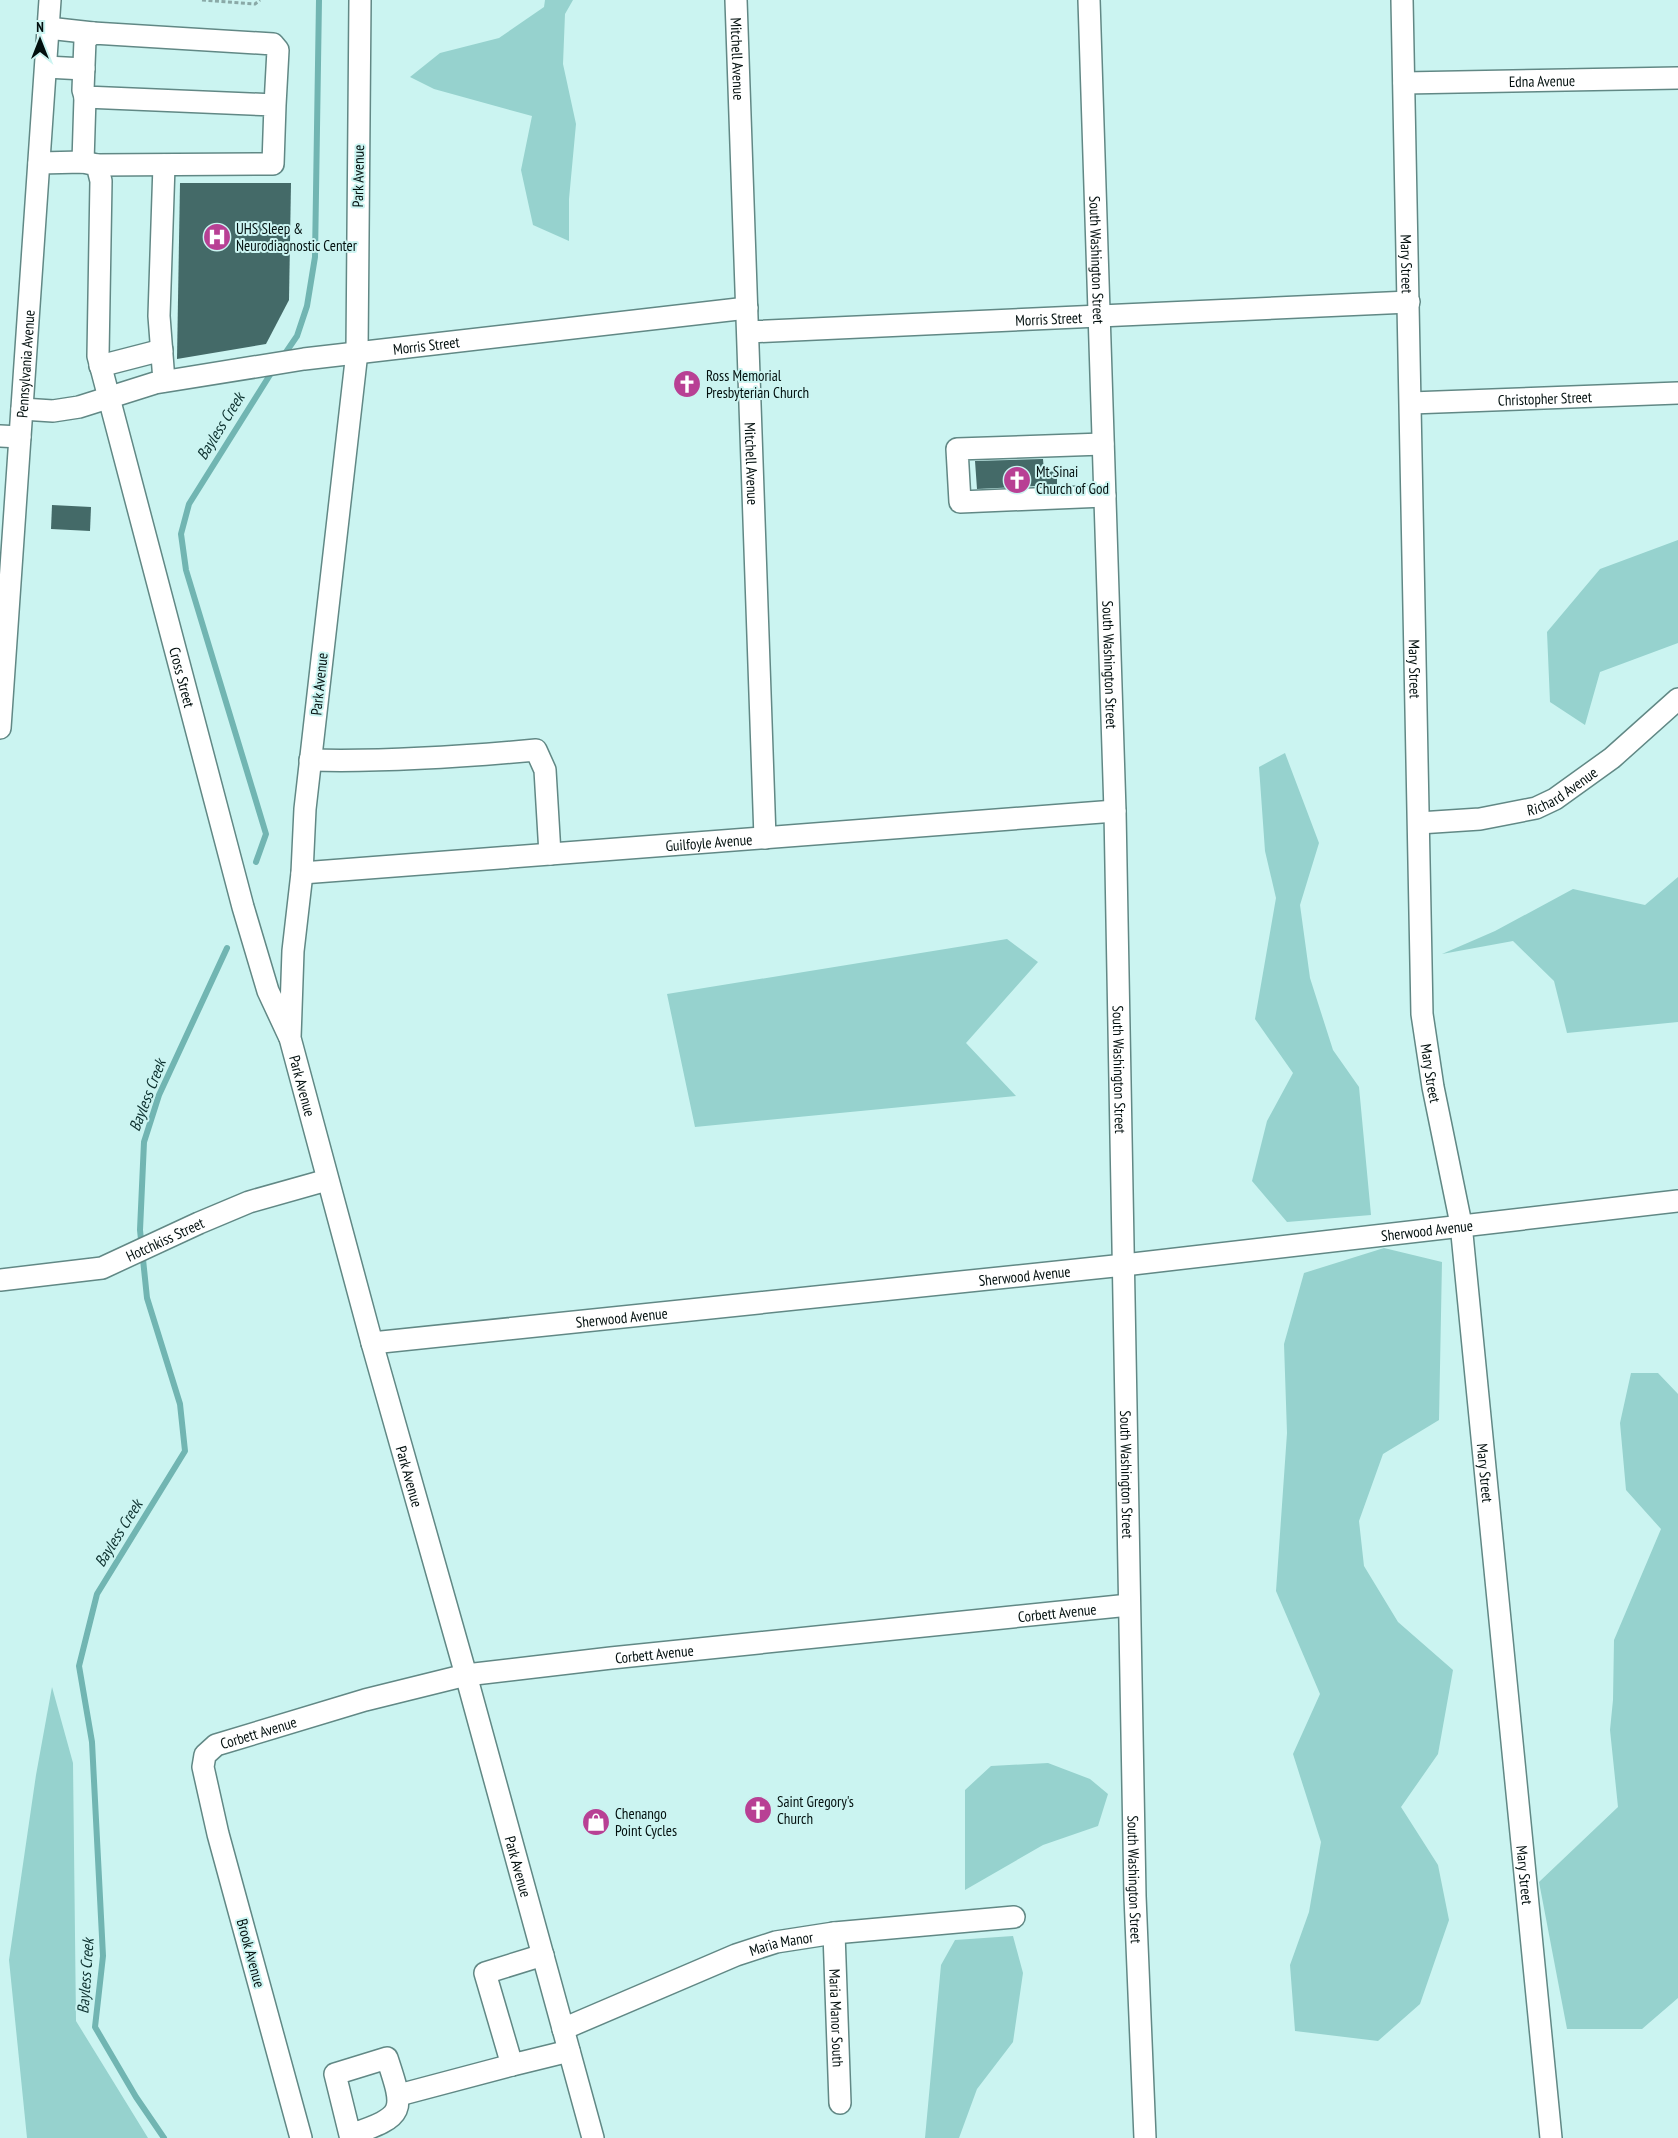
<svg xmlns="http://www.w3.org/2000/svg" width="1678" height="2138" viewBox="0 0 1678 2138" font-family="'PT Sans Narrow',sans-serif">
  <style>
    .green { fill: #96d2ce }
    .lines { fill: none; stroke-linecap: round; stroke-linejoin: round }
    .stream { stroke: #71b5b2; stroke-width: 6 }
    .building { fill: #446a68 }
    .minor-casing { stroke: #618885; stroke-width: 24 }
    .path { stroke: #8aa9a7; stroke-width: 3; stroke-dasharray: 4 2.5; stroke-linecap: butt }
    .minor { stroke: #fff; stroke-width: 21 }
    .labels { text-anchor: middle; dominant-baseline: central; stroke-width: 4; stroke-linejoin: round; paint-order: stroke }
    .street-label { font-size: 15px; fill: #03100f; stroke: #cbf4f1 }
    .poi-label { font-size: 15px; fill: #03100f; stroke: #cbf4f1; text-anchor: start }
    .water-label { font-size: 16px; font-style: italic; fill: #0c302e; stroke: #cbf4f1 }
  </style>
  <rect width="100%" height="100%" fill="#cbf4f1"/>
  <!-- green -->
  <g class="green">
    <polygon points="545,0 573,0 565,14 563,64 576,124 569,199 569,241 533,225 521,170 532,116 434,89 410,77 440,53 499,38 544,7"/>
    <polygon points="1678,540 1678,643 1600,672 1585,725 1550,702 1547,632 1600,569"/>
    <polygon points="1285,753 1319,843 1300,905 1310,978 1333,1050 1359,1087 1371,1215 1287,1222 1252,1181 1267,1121 1293,1073 1255,1019 1276,898 1265,851 1259,767"/>
    <polygon points="1678,877 1678,1022 1567,1033 1554,981 1513,941 1442,954 1495,931 1573,889 1645,905"/>
    <polygon points="1007,939 1038,962 966,1043 1016,1096 695,1127 667,994"/>
    <polygon points="1384,1248 1442,1262 1439,1420 1383,1454 1359,1521 1364,1566 1398,1622 1453,1670 1438,1754 1401,1807 1438,1865 1449,1920 1420,2004 1378,2041 1295,2031 1290,1965 1309,1912 1321,1842 1293,1754 1320,1694 1276,1591 1287,1433 1284,1344 1304,1273"/>
    <polygon points="1631,1373 1658,1373 1678,1394 1678,1998 1642,2029 1567,2029 1539,1882 1618,1807 1610,1730 1613,1700 1614,1640 1661,1529 1626,1490 1620,1423"/>
    <polygon points="52,1687 73,1763 76,2021 148,2138 27,2138 9,1960 36,1775"/>
    <polygon points="1048,1763 1090,1779 1108,1794 1098,1826 1043,1845 965,1890 965,1790 991,1766"/>
    <polygon points="1013,1936 1023,1973 1013,2042 977,2089 959,2138 925,2138 941,1965 955,1940"/>
  </g>
  <g class="lines">
    <!-- stream -->
    <g class="stream">
      <polyline points="282,358 297,336 307,306 315,257 319,0"/>
      <polyline points="256,862 266,834 186,570 181,534 189,504 273,370"/>
      <polyline points="164,2138 136,2097 95,2027 103,1956 92,1742 79,1666 97,1594 185,1451 180,1404 147,1298 140,1230 144,1142 159,1095 227,948"/>
    </g>
  </g>
  <!-- building -->
  <g class="building">
    <polygon points="180,183 291,183 289,300 266,344 177,359"/>
    <polygon points="1043,459 1044,472 1057,471 1057,485 977,489 975,461"/>
    <polygon points="52,505 91,507 90,531 51,529"/>
  </g>
  <g class="lines">
    <!-- minor casing -->
    <g class="minor-casing">
      <g id="minor">
        <path id="s1" d="M360 0 357 352 305 809 302 873 293 951 290 1038 372 1343 466 1675 593 2138"/>
        <path id="s2" d="M736 0 765 838"/>
        <path id="s3" d="M1089 0 1115 811 1135 1896 1145 2138"/>
        <path id="s4" d="M1402 0 1422 1014 1433 1087 1461 1224 1551 2138"/>
        <polyline points="48,28 93,33"/>
        <polyline points="46,67 84,69"/>
        <path id="s5" d="M1404 83 1678 78"/>
        <polyline points="83,162 85,97"/>
        <path id="s6" d="M39 163 83 162 97 165 101 181 98 356 243 907 268 991 289 1036"/>
        <polyline points="97,165 273,164 275,105 85,97 83,90 85,40 93,33 273,44 278,50 275,105"/>
        <polyline points="164,165 159,316 164,381"/>
        <path id="s7" d="M748 332 1409 302"/>
        <polyline points="100,366 162,350"/>
        <path id="s8" d="M1411 403 1678 393"/>
        <path id="s9" d="M22 409 53 411 79 407 155 383 304 359 747 308"/>
        <polyline points="0,436 20,437"/>
        <polyline points="1103,444 957,449 960,502 1105,496"/>
        <path id="s10" d="M0 728 50 0"/>
        <path d="M310 760C386 762 460 757 536 750L545 770 550 854"/>
        <path id="s11" d="M1419 823 1480 819 1536 808 1555 799 1612 758 1678 699"/>
        <path id="s12" d="M302 873 1115 811"/>
        <path id="s13" d="M0 1280 102 1268 199 1223 249 1202 327 1180"/>
        <path id="s14" d="M372 1343 1124 1265 1678 1201"/>
        <path id="s15" d="M834 1933 840 2103"/>
        <polyline points="543,1955 485,1973 512,2065 569,2051"/>
        <path id="s16" d="M563 2029 736 1955 776 1942 834 1933 1014 1917"/>
        <path d="M387 2058C405 2112 406 2116 350 2135L335 2074Z"/>
        <polyline points="399,2095 512,2065"/>
        <path id="s17" d="M301 2138 218 1834 203 1767 205 1755 216 1745 365 1700 466 1675 611 1658 1129 1605"/>
      </g>
    </g>
    <!-- path -->
    <polyline class="path" points="202,0 255,4 260,0"/>
    <!-- minor -->
    <use href="#minor" class="minor"/>
  </g>
  <!-- icons -->
  <defs>
    <g id="hospital-disc" transform="scale(1.4375)"><circle r="9.5" fill="#b84094" stroke="#cbf4f1"/><path d="M-5-5h3v3.5h4V-5h3V5h-3V1.5h-4V5h-3Z" fill="#fff"/></g>
    <g id="church-disc" transform="scale(1.4375)"><circle r="9.5" fill="#b84094" stroke="#cbf4f1"/><path d="M-1.2-6h2.4v3.5h3.3v2.4h-3.3V6h-2.4V-.1h-3.3v-2.4h3.3Z" fill="#fff"/></g>
    <g id="shop-disc" transform="scale(1.4375)"><circle r="9.5" fill="#b84094" stroke="#cbf4f1"/><path d="M-5-2.5h2.3a2.7 3.5 0 0 1 5.4 0H5L5.5 6h-11ZM-1.5-2.5h3a1.5 2.3 0 0 0-3 0Z" fill="#fff"/></g>
  </defs>
  <g fill-rule="evenodd">
    <use href="#hospital-disc" x="217" y="237"/>
    <use href="#church-disc" x="687" y="384"/>
    <use href="#church-disc" x="1017" y="480"/>
    <use href="#church-disc" x="758" y="1810"/>
    <use href="#shop-disc" x="596" y="1822"/>
  </g>
  <g class="labels">
    <!-- street labels -->
    <g class="street-label">
      <text stroke="none"><textPath href="#s2" startOffset="59">Mitchell Avenue</textPath></text>
      <text stroke="none"><textPath href="#s5" startOffset="138">Edna Avenue</textPath></text>
      <text transform="translate(358 176) rotate(-89)">Park Avenue</text>
      <text stroke="none"><textPath href="#s3" startOffset="260">South Washington Street</textPath></text>
      <text stroke="none"><textPath href="#s4" startOffset="264">Mary Street</textPath></text>
      <text stroke="none"><textPath href="#s7" startOffset="301">Morris Street</textPath></text>
      <text stroke="none"><textPath href="#s9" startOffset="411">Morris Street</textPath></text>
      <text stroke="none"><textPath href="#s10" startOffset="365">Pennsylvania Avenue</textPath></text>
      <text stroke="none"><textPath href="#s8" startOffset="134">Christopher Street</textPath></text>
      <text stroke="none"><textPath href="#s2" startOffset="464">Mitchell Avenue</textPath></text>
      <text stroke="none"><textPath href="#s3" startOffset="665">South Washington Street</textPath></text>
      <text stroke="none"><textPath href="#s4" startOffset="669">Mary Street</textPath></text>
      <text stroke="none"><textPath href="#s6" startOffset="582">Cross Street</textPath></text>
      <text transform="translate(319 684) rotate(-84)">Park Avenue</text>
      <text stroke="none"><textPath href="#s11" startOffset="149">Richard Avenue</textPath></text>
      <text stroke="none"><textPath href="#s12" startOffset="408">Guilfoyle Avenue</textPath></text>
      <text stroke="none"><textPath href="#s3" startOffset="1070">South Washington Street</textPath></text>
      <text stroke="none"><textPath href="#s4" startOffset="1074">Mary Street</textPath></text>
      <text stroke="none"><textPath href="#s1" startOffset="1091">Park Avenue</textPath></text>
      <text stroke="none"><textPath href="#s14" startOffset="1061">Sherwood Avenue</textPath></text>
      <text stroke="none"><textPath href="#s13" startOffset="172">Hotchkiss Street</textPath></text>
      <text stroke="none"><textPath href="#s14" startOffset="656">Sherwood Avenue</textPath></text>
      <text stroke="none"><textPath href="#s14" startOffset="251">Sherwood Avenue</textPath></text>
      <text stroke="none"><textPath href="#s4" startOffset="1478">Mary Street</textPath></text>
      <text stroke="none"><textPath href="#s3" startOffset="1475">South Washington Street</textPath></text>
      <text stroke="none"><textPath href="#s1" startOffset="1496">Park Avenue</textPath></text>
      <text stroke="none"><textPath href="#s17" startOffset="1265">Corbett Avenue</textPath></text>
      <text stroke="none"><textPath href="#s17" startOffset="860">Corbett Avenue</textPath></text>
      <text stroke="none"><textPath href="#s17" startOffset="455">Corbett Avenue</textPath></text>
      <text stroke="none"><textPath href="#s1" startOffset="1901">Park Avenue</textPath></text>
      <text stroke="none"><textPath href="#s4" startOffset="1882">Mary Street</textPath></text>
      <text stroke="none"><textPath href="#s3" startOffset="1880">South Washington Street</textPath></text>
      <text stroke="none"><textPath href="#s16" startOffset="235">Maria Manor</textPath></text>
      <text transform="translate(251 1953) rotate(75)">Brook Avenue</text>
      <text stroke="none"><textPath href="#s15" startOffset="85">Maria Manor South</textPath></text>
    </g>
    <!-- poi labels -->
    <g class="poi-label">
      <text x="236" y="228">UHS Sleep &amp;<tspan x="236" dy="17">Neurodiagnostic Center</tspan></text>
      <text x="706" y="375">Ross Memorial<tspan x="706" dy="17">Presbyterian Church</tspan></text>
      <text x="1036" y="471">Mt Sinai<tspan x="1036" dy="17">Church of God</tspan></text>
      <text x="777" y="1801">Saint Gregory's<tspan x="777" dy="17">Church</tspan></text>
      <text x="615" y="1813">Chenango<tspan x="615" dy="17">Point Cycles</tspan></text>
    </g>
    <!-- water labels -->
    <g class="water-label">
      <text transform="translate(220 426) rotate(-58)">Bayless Creek</text>
      <text transform="translate(147 1095) rotate(-69)">Bayless Creek</text>
      <text transform="translate(118 1533) rotate(-58)">Bayless Creek</text>
      <text transform="translate(85 1976) rotate(-86)">Bayless Creek</text>
    </g>
  </g>
  <!-- north arrow -->
  <g transform="translate(40 40)" stroke="#cbf4f1" stroke-width="4" paint-order="stroke">
  <path d="M0-4L9 19L0 12L-9 19Z" fill="#03100f"/>
  <text y="-8" font-size="14" font-weight="bold" text-anchor="middle" fill="#03100f">N</text>
  </g>
</svg>
